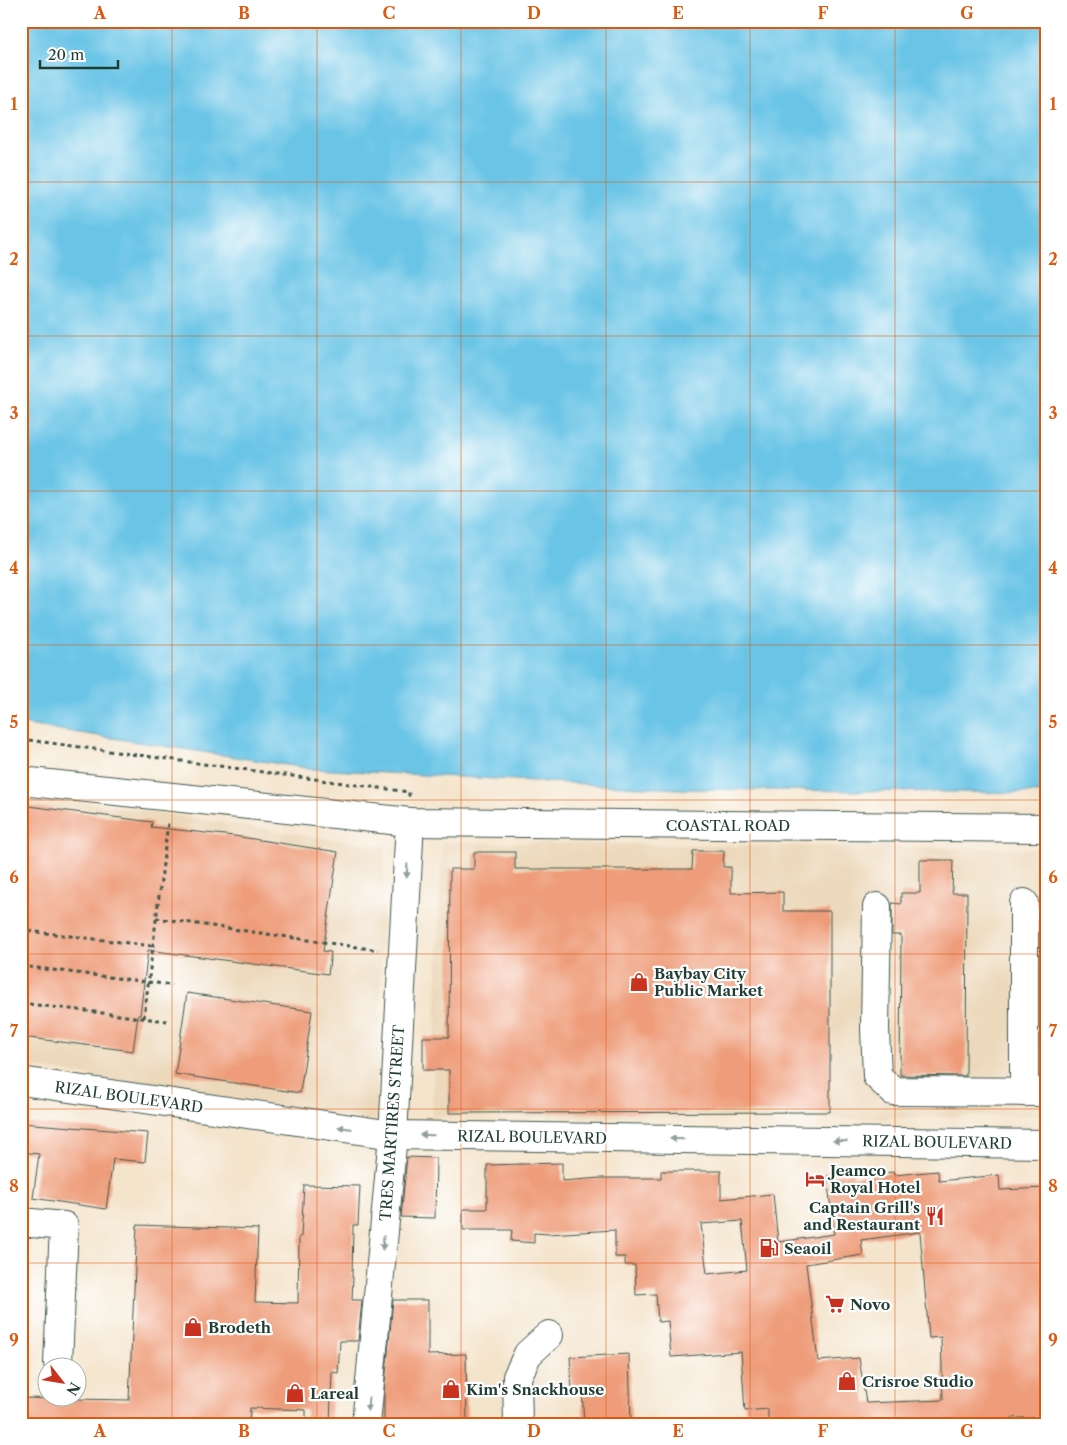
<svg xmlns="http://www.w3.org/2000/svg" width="1067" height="1445" viewBox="0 0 1067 1445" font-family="'Libre Caslon Text',serif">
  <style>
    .built { fill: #ecd8ba }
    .water { fill: #69c4e6; stroke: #44808d }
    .building { fill: #ee9c79; fill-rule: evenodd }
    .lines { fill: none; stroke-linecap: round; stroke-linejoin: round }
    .minor-casing { stroke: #3f564b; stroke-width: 30 }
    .path { stroke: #3f564b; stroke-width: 3; stroke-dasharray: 4 4; stroke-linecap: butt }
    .minor { stroke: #fff; stroke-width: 28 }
    .oneway { fill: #8f9e9a }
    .grid { fill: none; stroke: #de580e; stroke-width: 1; stroke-opacity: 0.55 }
    .labels { text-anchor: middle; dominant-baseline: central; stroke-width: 4.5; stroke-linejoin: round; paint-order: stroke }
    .street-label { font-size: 15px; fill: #1f3d34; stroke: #fff }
    .poi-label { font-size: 15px; font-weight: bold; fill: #1f3d34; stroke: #fff; text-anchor: start }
    .neatline { fill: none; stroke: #de580e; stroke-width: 2 }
    .grid-label { font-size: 16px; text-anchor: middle; font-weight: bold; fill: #de580e }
  </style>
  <rect width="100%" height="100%" fill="#fff"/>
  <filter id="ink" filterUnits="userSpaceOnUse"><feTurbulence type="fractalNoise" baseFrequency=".02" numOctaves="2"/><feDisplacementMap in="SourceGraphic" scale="10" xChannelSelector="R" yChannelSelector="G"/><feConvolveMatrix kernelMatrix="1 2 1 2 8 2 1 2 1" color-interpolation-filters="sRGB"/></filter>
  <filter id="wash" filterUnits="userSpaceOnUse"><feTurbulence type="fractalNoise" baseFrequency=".0096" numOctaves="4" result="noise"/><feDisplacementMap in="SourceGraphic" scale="20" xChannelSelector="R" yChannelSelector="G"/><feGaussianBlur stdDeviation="1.12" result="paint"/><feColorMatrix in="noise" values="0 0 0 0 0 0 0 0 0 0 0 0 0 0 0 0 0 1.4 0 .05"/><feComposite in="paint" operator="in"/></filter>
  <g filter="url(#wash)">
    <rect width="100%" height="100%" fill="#f4e4cc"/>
    <!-- built -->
    <g class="built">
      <polygon points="21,793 385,847 376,1121 21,1065"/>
      <polygon points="442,842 1046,849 1046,1115 839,1119 432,1116"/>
    </g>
    <!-- water -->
    <polygon class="water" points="21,21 1046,21 1046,793 678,789 313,769 21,724"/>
    <g id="blocks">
      <!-- building -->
      <g class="building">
        <polygon points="21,805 152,822 151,827 234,836 338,852 323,951 331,952 328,974 148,950 140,1015 138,1015 133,1051 21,1037"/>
        <polygon points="693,851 724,851 723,867 731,867 731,893 783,892 783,911 830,911 830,1112 449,1113 449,1070 423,1070 423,1037 449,1037 450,869 474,869 474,852 515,852 515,869 692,869"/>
        <polygon points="920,860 953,860 952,893 967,893 966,1076 900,1075 901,935 892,935 892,903 901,904 901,893 920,893"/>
        <polygon points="187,993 312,1011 300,1093 175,1074"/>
        <polygon points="21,1123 148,1133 145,1162 113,1159 106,1209 33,1198 39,1154 21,1152"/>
        <polygon points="407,1157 436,1158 435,1218 401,1217"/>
        <path d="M562 1163V1181L601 1178H661V1171H721V1199L773 1194 778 1242 834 1234 827 1176 852 1172 853 1177 893 1172 894 1175 938 1171 939 1181 999 1175 1000 1190 1046 1188V1417L1011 1418V1424H768V1409L745 1411 741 1352 671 1357 668 1321 658 1322 656 1294 636 1295 635 1265H625V1257H615V1230L548 1234 534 1233V1243L511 1241 512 1230H463V1209H487V1165ZM742 1221 747 1270 707 1274 701 1224ZM920 1232 929 1338 941 1337 943 1400 866 1403 859 1358 818 1361 806 1264 863 1255 861 1240Z"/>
        <polygon points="304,1185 360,1186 358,1225 353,1225 352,1277 353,1277 352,1300 362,1300 358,1341 340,1341 338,1373 332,1372 330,1424 306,1424 306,1410 250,1408 249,1424 21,1424 21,1398 129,1400 137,1225 258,1229 255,1302 298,1303 299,1237 301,1237"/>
        <polygon points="393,1300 428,1300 428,1355 466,1354 467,1424 384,1424 384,1394"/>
        <polygon points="629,1354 631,1424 584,1424 582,1390 572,1390 570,1357"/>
      </g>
    </g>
  </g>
  <g filter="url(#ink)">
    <use href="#blocks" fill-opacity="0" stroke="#3f564b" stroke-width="1"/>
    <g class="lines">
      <!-- minor casing -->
      <g class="minor-casing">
        <g id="minor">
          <polyline points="21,781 410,822 1046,828"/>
          <polyline points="877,907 875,1029 877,1076 893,1091 1046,1092"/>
          <polyline points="21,1081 393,1135 1046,1144"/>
          <polyline points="1024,1092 1024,903"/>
          <polyline points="21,1222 64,1226 58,1363"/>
          <polyline points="366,1424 393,1135 410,822"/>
          <polyline points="518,1424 517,1377 528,1354 549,1335"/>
        </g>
      </g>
      <!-- path -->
      <g class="path">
        <polyline points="21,739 409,792 409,797"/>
        <polyline points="156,918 378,950"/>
        <polyline points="21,930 153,946"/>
        <polyline points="21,966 172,985"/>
        <polyline points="21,1003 167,1021"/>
        <polyline points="144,1018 168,823"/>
      </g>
      <!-- minor -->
      <use href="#minor" class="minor"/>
    </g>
    <!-- one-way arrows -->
    <defs><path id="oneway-solid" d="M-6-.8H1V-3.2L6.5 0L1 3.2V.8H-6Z" transform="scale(1.25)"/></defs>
    <g class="oneway">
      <use href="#oneway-solid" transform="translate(407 871) rotate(93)"/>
      <use href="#oneway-solid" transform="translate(345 1128) rotate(-172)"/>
      <use href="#oneway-solid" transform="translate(427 1135) rotate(-179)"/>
      <use href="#oneway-solid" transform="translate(677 1139) rotate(-179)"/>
      <use href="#oneway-solid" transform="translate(840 1141) rotate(-179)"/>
      <use href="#oneway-solid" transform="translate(383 1243) rotate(95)"/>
      <use href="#oneway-solid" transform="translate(368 1404) rotate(95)"/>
    </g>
  </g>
  <!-- grid -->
  <path class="grid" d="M172 21V1424M317 21V1424M461 21V1424M606 21V1424M750 21V1424M895 21V1424M21 182H1046M21 336H1046M21 491H1046M21 645H1046M21 800H1046M21 954H1046M21 1109H1046M21 1263H1046"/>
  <!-- icons -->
  <defs>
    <g id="shop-bare" transform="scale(1.5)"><path d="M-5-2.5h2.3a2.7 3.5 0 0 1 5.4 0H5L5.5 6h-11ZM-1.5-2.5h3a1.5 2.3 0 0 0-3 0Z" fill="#c8321e" stroke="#fff" stroke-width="2.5" paint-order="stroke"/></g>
    <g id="hotel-bare" transform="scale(1.5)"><path d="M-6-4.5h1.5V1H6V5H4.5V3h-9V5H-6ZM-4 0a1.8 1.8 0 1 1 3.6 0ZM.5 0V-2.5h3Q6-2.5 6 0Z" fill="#c8321e" stroke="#fff" stroke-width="2.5" paint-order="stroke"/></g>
    <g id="restaurant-bare" transform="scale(1.5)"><path d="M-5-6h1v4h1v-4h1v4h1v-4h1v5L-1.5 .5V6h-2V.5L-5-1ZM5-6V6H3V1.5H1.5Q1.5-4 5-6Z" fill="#c8321e" stroke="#fff" stroke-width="2.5" paint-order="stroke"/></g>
    <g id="fuel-bare" transform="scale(1.5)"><path d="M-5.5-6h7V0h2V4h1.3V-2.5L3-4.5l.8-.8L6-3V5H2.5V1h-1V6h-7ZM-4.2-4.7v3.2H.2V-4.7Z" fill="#c8321e" stroke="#fff" stroke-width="2.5" paint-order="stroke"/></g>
    <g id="supermarket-bare" transform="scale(1.5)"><path d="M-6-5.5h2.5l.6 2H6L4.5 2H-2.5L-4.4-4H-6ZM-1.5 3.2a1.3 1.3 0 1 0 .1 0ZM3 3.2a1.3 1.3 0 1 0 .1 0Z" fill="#c8321e" stroke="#fff" stroke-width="2.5" paint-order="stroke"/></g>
  </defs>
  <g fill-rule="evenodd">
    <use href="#shop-bare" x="639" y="982"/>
    <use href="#hotel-bare" x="815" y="1179"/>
    <use href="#restaurant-bare" x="935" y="1216"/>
    <use href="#fuel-bare" x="769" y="1248"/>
    <use href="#supermarket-bare" x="835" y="1304"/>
    <use href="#shop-bare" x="193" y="1327"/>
    <use href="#shop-bare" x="847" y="1381"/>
    <use href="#shop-bare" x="451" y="1389"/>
    <use href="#shop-bare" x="295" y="1393"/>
  </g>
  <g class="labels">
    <!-- street labels -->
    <g class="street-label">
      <text x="728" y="825">COASTAL ROAD</text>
      <text transform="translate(129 1097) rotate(8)">RIZAL BOULEVARD</text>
      <text transform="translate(392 1123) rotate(-86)">TRES MARTIRES STREET</text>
      <text transform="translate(532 1137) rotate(1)">RIZAL BOULEVARD</text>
      <text transform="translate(937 1142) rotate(1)">RIZAL BOULEVARD</text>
    </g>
    <!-- poi labels -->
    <g class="poi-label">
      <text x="654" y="973">Baybay City<tspan x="654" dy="17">Public Market</tspan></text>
      <text x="830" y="1170">Jeamco<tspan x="830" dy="17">Royal Hotel</tspan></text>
      <text x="920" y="1207" text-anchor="end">Captain Grill's<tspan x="920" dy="17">and Restaurant</tspan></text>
      <text x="784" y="1248">Seaoil</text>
      <text x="850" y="1304">Novo</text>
      <text x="208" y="1327">Brodeth</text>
      <text x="862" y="1381">Crisroe Studio</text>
      <text x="466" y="1389">Kim's Snackhouse</text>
      <text x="310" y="1393">Lareal</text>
    </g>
  </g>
  <!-- margin -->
  <rect width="1067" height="1445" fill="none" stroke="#fff" stroke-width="55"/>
  <!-- north arrow -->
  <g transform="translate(62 1382) rotate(121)"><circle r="24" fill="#ffffff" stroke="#a5b1ae"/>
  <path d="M0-4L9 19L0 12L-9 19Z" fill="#c8321e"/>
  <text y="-8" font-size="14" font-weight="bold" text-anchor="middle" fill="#1f3d34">N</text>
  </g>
  <!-- scale -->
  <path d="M40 60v8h78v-8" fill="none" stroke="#1f3d34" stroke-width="2.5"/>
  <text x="48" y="60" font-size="15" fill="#1f3d34" stroke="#ffffff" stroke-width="4" paint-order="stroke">20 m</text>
  <rect x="28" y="28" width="1012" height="1390" class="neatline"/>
  <g class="grid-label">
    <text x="100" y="19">A</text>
    <text x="244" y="19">B</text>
    <text x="389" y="19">C</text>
    <text x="534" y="19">D</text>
    <text x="678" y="19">E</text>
    <text x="823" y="19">F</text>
    <text x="967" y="19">G</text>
    <text x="14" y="110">1</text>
    <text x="1053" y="110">1</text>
    <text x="14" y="265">2</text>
    <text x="1053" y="265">2</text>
    <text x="14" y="419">3</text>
    <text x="1053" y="419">3</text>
    <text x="14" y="574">4</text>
    <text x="1053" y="574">4</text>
    <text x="14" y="728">5</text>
    <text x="1053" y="728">5</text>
    <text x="14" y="883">6</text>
    <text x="1053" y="883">6</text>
    <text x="14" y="1037">7</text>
    <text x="1053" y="1037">7</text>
    <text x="14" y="1192">8</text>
    <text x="1053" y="1192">8</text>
    <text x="14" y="1346">9</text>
    <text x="1053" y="1346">9</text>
    <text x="100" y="1437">A</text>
    <text x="244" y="1437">B</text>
    <text x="389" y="1437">C</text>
    <text x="534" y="1437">D</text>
    <text x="678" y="1437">E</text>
    <text x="823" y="1437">F</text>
    <text x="967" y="1437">G</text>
  </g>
</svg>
